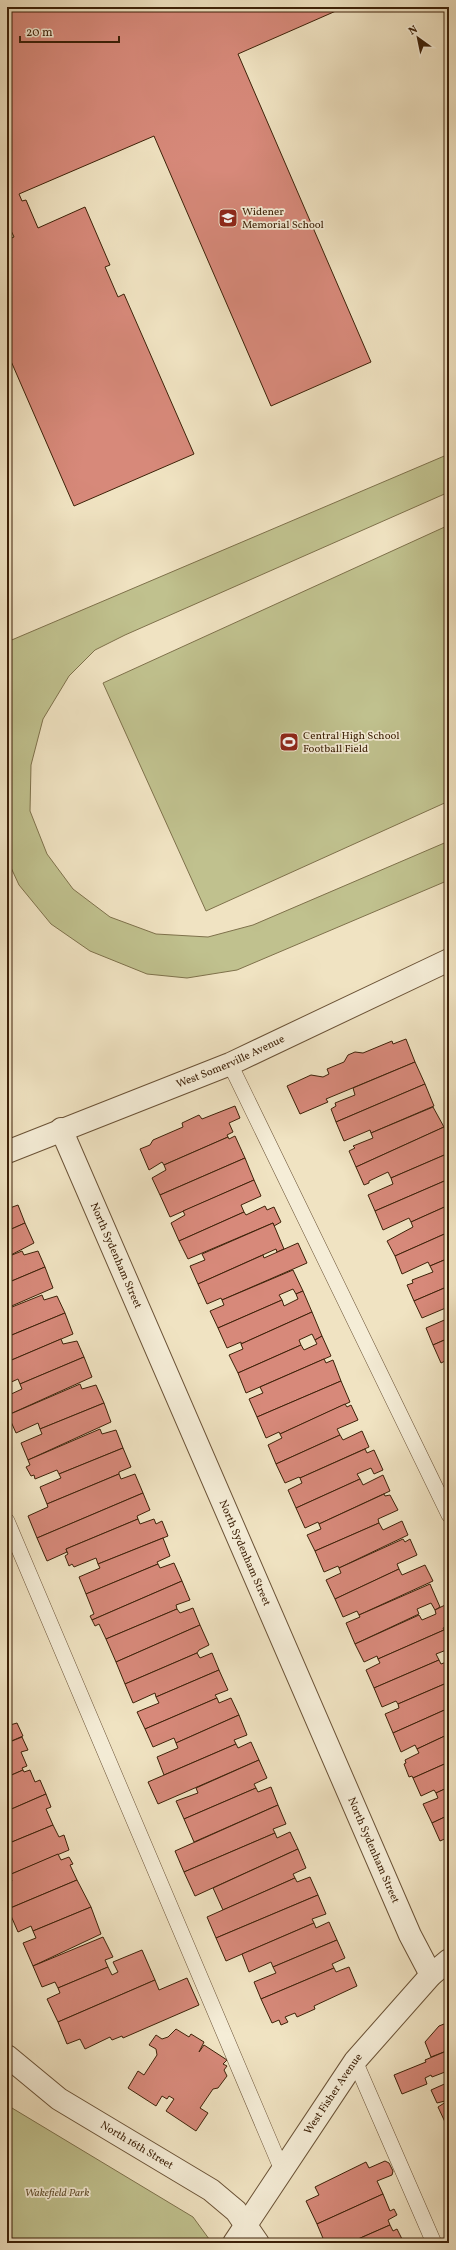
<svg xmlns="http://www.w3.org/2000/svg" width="456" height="2250" viewBox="0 0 456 2250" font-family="Vollkorn,serif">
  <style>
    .green { fill: #c0c18e; stroke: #7e714b }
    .building { fill: #d7897a; stroke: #3d2108 }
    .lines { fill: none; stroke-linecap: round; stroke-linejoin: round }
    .lane-casing { stroke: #6a5236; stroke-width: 16 }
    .street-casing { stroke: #6a5236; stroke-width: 24 }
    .lane { stroke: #f5edd7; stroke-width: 15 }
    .street { stroke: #f5edd7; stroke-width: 22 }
    .labels { text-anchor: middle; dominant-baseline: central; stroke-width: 3.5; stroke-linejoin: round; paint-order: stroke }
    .poi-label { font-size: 11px; fill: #3d2108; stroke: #f5edd7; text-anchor: start }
    .street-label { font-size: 11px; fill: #3d2108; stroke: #f5edd7 }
    .park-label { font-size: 11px; font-style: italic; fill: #645130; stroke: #f5edd7 }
  </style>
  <rect width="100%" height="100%" fill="#f0e3c2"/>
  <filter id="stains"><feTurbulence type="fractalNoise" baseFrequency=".005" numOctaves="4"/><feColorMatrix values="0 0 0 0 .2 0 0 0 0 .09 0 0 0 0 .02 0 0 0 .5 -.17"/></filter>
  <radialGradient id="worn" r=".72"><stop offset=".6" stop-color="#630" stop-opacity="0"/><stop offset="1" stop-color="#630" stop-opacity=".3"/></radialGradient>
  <!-- green -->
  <g class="green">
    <polygon points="449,454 449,492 125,635 95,650 69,676 43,719 31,765 30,811 47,854 73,889 110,917 156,934 208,937 253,925 449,841 449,880 237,970 187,978 147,974 90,951 51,924 19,885 7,859 7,692 11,681 7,682 7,642"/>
    <polygon points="449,525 449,801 206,911 103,683"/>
    <polygon points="7,2105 193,2217 212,2243 7,2243"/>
  </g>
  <!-- building -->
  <g class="building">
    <polygon points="7,7 345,7 238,54 371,362 271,406 154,136 19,194 22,201 26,200 38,228 85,207 110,265 105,267 118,297 124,294 194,454 74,506 7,352 7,345 9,344 7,339 7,240 14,237 7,222"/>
    <polygon points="406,1039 415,1062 326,1099 328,1102 300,1114 287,1086 311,1075 323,1077 329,1074 327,1069 344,1062 348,1055 355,1052 363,1053 392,1041 393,1044"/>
    <polygon points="415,1062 425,1084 336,1122 331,1109 336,1106 335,1103 355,1095 353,1088"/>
    <polygon points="425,1084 434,1106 371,1133 370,1130 344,1141 336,1122"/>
    <polygon points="235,1106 240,1118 229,1123 233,1132 227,1135 228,1137 164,1165 162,1162 149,1170 140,1149 150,1145 153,1140 183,1127 182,1123 199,1115 202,1119"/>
    <polygon points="433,1107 444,1127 356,1167 349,1151 355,1148 353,1146 373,1138 371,1133"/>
    <polygon points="444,1127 449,1139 449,1153 391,1178 388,1172 369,1181 369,1183 364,1185 356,1167"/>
    <polygon points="235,1136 245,1158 160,1195 152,1178 166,1170 164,1165 228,1137 229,1139"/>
    <polygon points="449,1153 449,1179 375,1211 368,1195 393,1184 391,1178"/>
    <polygon points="245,1158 254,1180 170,1217 160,1195"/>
    <polygon points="449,1179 449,1205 411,1222 409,1218 383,1230 375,1211"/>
    <polygon points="254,1180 261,1196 241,1205 244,1212 179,1241 171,1223 185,1215 183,1211"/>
    <polygon points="18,1205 25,1223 7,1231 7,1209"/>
    <polygon points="449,1205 449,1232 395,1256 387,1241 413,1227 411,1222"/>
    <polygon points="265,1206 267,1210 274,1207 281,1222 274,1226 273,1223 188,1259 179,1241 244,1212 246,1215"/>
    <polygon points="25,1223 34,1243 7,1257 7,1231"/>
    <polygon points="273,1223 284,1249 277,1252 276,1249 198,1284 190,1266 205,1260 202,1254"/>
    <polygon points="449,1232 449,1258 430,1266 428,1262 402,1274 395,1256"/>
    <polygon points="298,1243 307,1263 222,1300 221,1298 207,1304 198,1284 263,1255 264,1258"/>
    <polygon points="22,1251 24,1255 38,1251 45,1267 7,1283 7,1257"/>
    <polygon points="449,1258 449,1286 414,1301 407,1285 413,1283 412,1280 433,1272 430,1266"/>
    <polygon points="45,1267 53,1288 7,1308 7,1283"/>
    <polygon points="293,1270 303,1291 296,1294 293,1289 279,1295 282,1300 218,1328 210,1311 224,1305 222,1300"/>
    <polygon points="449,1286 449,1310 448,1307 422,1318 414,1301"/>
    <polygon points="303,1291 312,1312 241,1344 241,1342 227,1348 218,1328 282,1300 284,1306 298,1299 296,1294"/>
    <polygon points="42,1295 44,1300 57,1296 65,1313 7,1337 7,1309"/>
    <polygon points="312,1312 322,1336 315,1340 312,1334 299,1340 301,1345 238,1373 229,1355 243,1349 241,1344"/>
    <polygon points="65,1313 73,1334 7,1362 7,1337"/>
    <polygon points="449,1318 449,1338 433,1345 426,1328"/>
    <polygon points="322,1336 331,1356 246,1393 238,1373 301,1345 304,1350 317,1344 315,1340"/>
    <polygon points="449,1338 449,1359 441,1363 433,1345"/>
    <polygon points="61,1339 63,1344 77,1341 84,1357 20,1384 18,1379 7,1384 7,1362"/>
    <polygon points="84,1357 92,1377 8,1415 7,1396 22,1389 20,1384"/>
    <polygon points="324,1359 326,1363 333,1360 341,1381 257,1417 249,1399 263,1393 260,1387"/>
    <polygon points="341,1381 350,1402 280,1434 279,1432 266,1438 257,1417"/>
    <polygon points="80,1384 82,1389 96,1385 104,1403 40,1429 38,1423 16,1433 8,1415"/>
    <polygon points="104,1403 111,1422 28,1460 21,1443 42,1434 40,1429"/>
    <polygon points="345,1404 347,1407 351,1405 358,1420 337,1429 340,1435 276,1464 268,1445 282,1438 280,1434"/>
    <polygon points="100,1429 102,1434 116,1430 123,1448 59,1474 57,1470 35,1479 34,1475 31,1476 26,1467 30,1465 28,1460"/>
    <polygon points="362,1431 369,1447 300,1478 299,1477 285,1483 276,1464 340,1435 343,1440"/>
    <polygon points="123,1448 131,1467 119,1472 119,1474 47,1504 40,1487 61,1478 59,1474"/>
    <polygon points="365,1449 367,1453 374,1450 383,1470 374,1474 371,1468 357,1474 360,1479 296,1508 288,1490 302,1483 300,1478"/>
    <polygon points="119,1474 121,1479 135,1474 143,1493 37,1538 28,1516 48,1507 47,1504"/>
    <polygon points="383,1475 390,1491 319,1524 318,1522 305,1528 296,1508 360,1479 363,1485"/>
    <polygon points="143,1493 150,1510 137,1516 138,1519 66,1549 67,1552 47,1561 37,1538"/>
    <polygon points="384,1494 385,1496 390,1495 398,1510 378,1519 379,1523 315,1551 307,1535 321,1529 319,1524"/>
    <polygon points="138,1519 140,1524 154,1519 156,1524 162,1521 168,1536 98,1564 96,1558 74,1567 72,1564 69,1566 65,1556 68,1554 66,1549"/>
    <polygon points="402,1521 408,1535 339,1568 338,1566 324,1572 315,1551 379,1523 383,1530"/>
    <polygon points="163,1538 170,1556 157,1562 158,1564 86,1594 79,1577 100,1568 98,1564"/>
    <polygon points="403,1539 405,1542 410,1539 417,1555 397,1564 399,1569 335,1599 326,1580 341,1573 339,1568"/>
    <polygon points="174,1563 182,1581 92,1620 90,1616 94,1614 86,1594 158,1564 160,1568"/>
    <polygon points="425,1565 433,1581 359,1615 357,1611 343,1617 335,1599 399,1569 402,1575"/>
    <polygon points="182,1581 190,1600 176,1605 177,1609 106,1639 99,1624 95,1626 92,1620"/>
    <polygon points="430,1584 440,1607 435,1610 431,1603 417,1609 419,1614 355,1644 346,1623 360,1617 359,1615"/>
    <polygon points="449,1603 449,1625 443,1628 444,1630 378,1659 377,1656 364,1662 355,1644 419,1615 422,1620 436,1614 435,1610"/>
    <polygon points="193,1608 200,1625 116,1662 106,1639 177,1609 180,1613"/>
    <polygon points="200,1625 209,1645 199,1650 197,1653 125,1684 116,1662"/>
    <polygon points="444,1630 445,1632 449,1630 449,1649 436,1654 439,1660 374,1688 366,1670 380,1663 378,1659"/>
    <polygon points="197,1653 200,1658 212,1653 219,1670 156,1697 155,1693 133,1703 125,1684"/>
    <polygon points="439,1660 441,1664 449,1661 449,1682 398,1704 396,1701 382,1707 374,1688"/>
    <polygon points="219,1670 228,1690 215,1695 217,1698 145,1729 137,1712 159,1703 156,1697"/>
    <polygon points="449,1682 449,1708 393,1733 385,1714 399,1708 398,1704"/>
    <polygon points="217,1698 219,1703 231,1698 239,1715 176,1743 174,1738 153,1747 145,1729"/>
    <polygon points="449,1708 449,1734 417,1749 415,1745 401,1752 393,1733"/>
    <polygon points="239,1715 247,1735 234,1740 236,1744 164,1775 157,1757 178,1748 176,1743"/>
    <polygon points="7,1718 10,1725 17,1723 23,1736 7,1743"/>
    <polygon points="449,1734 449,1762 413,1778 412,1776 409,1777 404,1764 406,1763 405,1760 419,1753 417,1749"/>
    <polygon points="22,1737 28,1750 21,1752 27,1766 22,1768 23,1770 7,1777 7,1743"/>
    <polygon points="251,1742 259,1760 158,1804 148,1782 236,1744 238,1748"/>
    <polygon points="259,1760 267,1778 254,1784 256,1788 184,1819 176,1801 198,1793 196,1788"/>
    <polygon points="449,1762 449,1787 436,1793 434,1790 421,1796 413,1778"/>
    <polygon points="23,1770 24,1772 30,1770 35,1782 40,1780 46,1794 7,1811 7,1777"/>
    <polygon points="271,1787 278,1805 194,1842 184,1819 256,1788 258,1792"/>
    <polygon points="449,1787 449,1815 432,1823 423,1804 438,1798 436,1793"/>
    <polygon points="46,1794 51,1807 46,1809 53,1825 7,1844 7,1811"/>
    <polygon points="278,1805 286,1824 273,1829 275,1833 184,1872 175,1851"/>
    <polygon points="449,1815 449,1837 440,1841 432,1823"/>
    <polygon points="53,1825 59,1837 64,1835 69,1850 9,1875 7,1870 7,1844"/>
    <polygon points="290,1832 298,1849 195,1896 184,1872 275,1833 277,1838"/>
    <polygon points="298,1849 306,1868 293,1874 295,1878 223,1910 213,1888"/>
    <polygon points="58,1854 61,1860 69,1857 73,1864 70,1865 77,1880 8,1909 7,1883 12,1881 9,1875"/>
    <polygon points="310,1877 318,1895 216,1938 207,1917 295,1878 297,1882"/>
    <polygon points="77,1880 91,1907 33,1931 31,1926 18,1932 8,1909"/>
    <polygon points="318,1895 326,1914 312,1919 314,1923 226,1961 216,1938"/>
    <polygon points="91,1907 101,1934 33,1966 23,1943 36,1938 33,1931"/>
    <polygon points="329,1922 337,1940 273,1967 271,1962 249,1972 242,1954 314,1923 316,1928"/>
    <polygon points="103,1937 113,1957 105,1960 108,1967 58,1988 55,1982 42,1987 33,1966"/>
    <polygon points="337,1940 345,1958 332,1964 334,1968 261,1999 254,1982 276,1973 273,1967"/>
    <polygon points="142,1950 155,1980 58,2022 47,1999 60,1993 58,1988 108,1967 112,1975 118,1972 113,1962"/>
    <polygon points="349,1967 357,1986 314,2006 315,2009 297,2017 295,2013 285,2017 288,2022 281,2025 279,2020 272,2023 261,1999 334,1968 336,1972"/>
    <polygon points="187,1978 199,2005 123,2038 122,2036 112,2040 110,2037 85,2049 80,2039 67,2044 58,2022 155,1980 159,1990"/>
    <polygon points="449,2022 449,2050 431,2057 425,2042 439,2026"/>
    <polygon points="176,2029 189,2037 191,2034 204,2042 199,2052 204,2045 227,2060 223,2064 227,2066 224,2070 227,2076 218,2088 213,2089 200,2108 208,2113 196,2131 166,2111 174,2099 169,2096 167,2099 162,2096 156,2106 128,2088 138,2071 144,2075 157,2055 156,2049 149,2045 156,2035 162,2039 168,2037"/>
    <polygon points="449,2050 449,2076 447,2077 445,2072 432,2077 431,2075 425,2078 427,2084 402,2094 394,2075 426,2062 425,2060"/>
    <polygon points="449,2076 449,2100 437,2103 431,2090 449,2082 447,2077"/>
    <polygon points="449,2100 449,2120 445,2122 438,2107"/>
    <polygon points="385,2161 389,2163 393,2171 392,2175 377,2181 383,2194 317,2224 306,2201 319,2195 315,2187 366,2162 369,2168"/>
    <polygon points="383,2194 390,2211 394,2209 397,2215 388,2220 390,2225 349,2243 339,2241 325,2243 317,2224"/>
    <polygon points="390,2225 393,2231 397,2229 404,2243 349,2243"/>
  </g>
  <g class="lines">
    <!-- lane casing -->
    <g class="lane-casing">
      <g id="lane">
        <polyline points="230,1064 449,1515"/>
        <polyline points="7,1521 282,2170"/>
        <polyline points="355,2061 434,2243"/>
      </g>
    </g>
    <!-- street casing -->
    <g class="street-casing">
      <g id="street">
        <path id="s1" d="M61 1129 410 1935 431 1975"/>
        <path id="s2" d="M7 1152 230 1064 449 960"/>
        <path id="s3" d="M7 2056 59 2099 211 2190 236 2211 258 2243"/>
        <path id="s4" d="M234 2243 355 2061 431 1975 449 1960"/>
      </g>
    </g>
    <!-- lane -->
    <use href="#lane" class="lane"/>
    <!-- street -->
    <use href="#street" class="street"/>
  </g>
  <!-- icons -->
  <defs>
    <g id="school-square" transform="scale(1)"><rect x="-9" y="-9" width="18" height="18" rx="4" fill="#8f2418" stroke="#f5edd7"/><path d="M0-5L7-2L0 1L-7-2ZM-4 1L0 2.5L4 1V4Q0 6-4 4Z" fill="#fff"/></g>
    <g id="stadium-square" transform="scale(1)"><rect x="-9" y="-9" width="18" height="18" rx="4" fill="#8f2418" stroke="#f5edd7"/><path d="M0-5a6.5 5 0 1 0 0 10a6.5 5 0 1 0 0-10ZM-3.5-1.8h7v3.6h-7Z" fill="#fff"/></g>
  </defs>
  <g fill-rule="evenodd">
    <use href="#school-square" x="228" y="218"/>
    <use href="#stadium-square" x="289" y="742"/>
  </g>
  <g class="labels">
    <!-- poi labels -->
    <g class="poi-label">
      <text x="242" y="212">Widener<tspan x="242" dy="13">Memorial School</tspan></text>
      <text x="303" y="736">Central High School<tspan x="303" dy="13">Football Field</tspan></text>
    </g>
    <!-- street labels -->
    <g class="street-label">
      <text stroke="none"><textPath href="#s2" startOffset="241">West Somerville Avenue</textPath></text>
      <text stroke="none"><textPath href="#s1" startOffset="138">North Sydenham Street</textPath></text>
      <text stroke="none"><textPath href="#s1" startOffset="462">North Sydenham Street</textPath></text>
      <text stroke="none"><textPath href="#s1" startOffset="786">North Sydenham Street</textPath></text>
      <text stroke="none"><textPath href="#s4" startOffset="179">West Fisher Avenue</textPath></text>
      <text stroke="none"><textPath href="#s3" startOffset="158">North 16th Street</textPath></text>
    </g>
    <!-- park labels -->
    <g class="park-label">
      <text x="57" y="2193">Wakefield Park</text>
    </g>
  </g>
  <!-- margin -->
  <rect width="456" height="2250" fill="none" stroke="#f0e3c2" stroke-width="24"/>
  <rect x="8" y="8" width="440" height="2234" fill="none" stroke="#3d2108" stroke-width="2"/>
  <rect x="12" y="12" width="432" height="2226" fill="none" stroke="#3d2108"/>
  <!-- north arrow -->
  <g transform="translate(418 38) rotate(327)" stroke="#f5edd7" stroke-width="3" paint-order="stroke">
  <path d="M0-3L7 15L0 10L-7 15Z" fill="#3d2108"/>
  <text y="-6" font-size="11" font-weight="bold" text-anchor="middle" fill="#3d2108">N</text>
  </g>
  <!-- scale -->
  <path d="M20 36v6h99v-6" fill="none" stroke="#3d2108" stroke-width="2"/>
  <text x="26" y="36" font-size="12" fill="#3d2108" stroke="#f5edd7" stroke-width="3" paint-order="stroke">20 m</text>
  <rect width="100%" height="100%" filter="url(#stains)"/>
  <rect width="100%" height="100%" fill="url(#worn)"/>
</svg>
